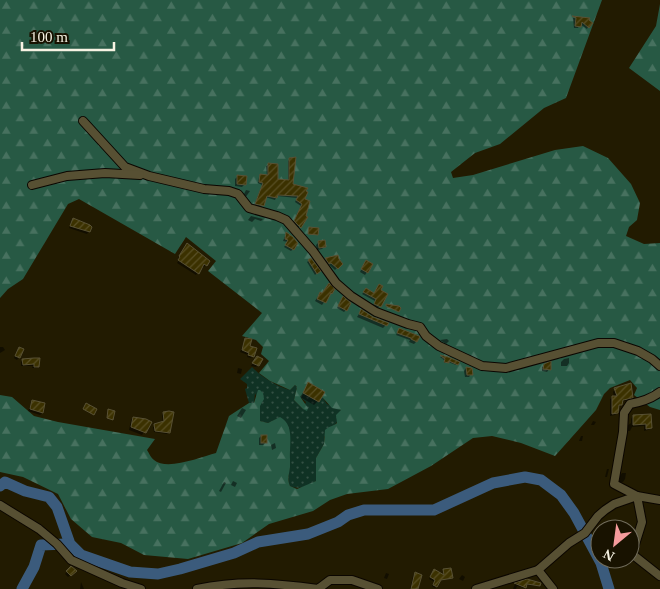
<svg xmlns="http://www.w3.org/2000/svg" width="660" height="589" viewBox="0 0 660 589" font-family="Georgia,serif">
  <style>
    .green { fill: url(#green-dots) }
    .forest { fill: url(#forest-firs) }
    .shadow { fill: #0007 }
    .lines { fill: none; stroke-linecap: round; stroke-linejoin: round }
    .river { stroke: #3b5b7c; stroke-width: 11 }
    .building { fill: url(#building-hatch); stroke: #585134 }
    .minor-casing { stroke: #0b0600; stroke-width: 10 }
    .minor { stroke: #575033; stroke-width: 8 }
  </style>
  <defs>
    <pattern id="green-dots" width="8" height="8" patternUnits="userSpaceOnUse" patternTransform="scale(1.25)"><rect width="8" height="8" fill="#103224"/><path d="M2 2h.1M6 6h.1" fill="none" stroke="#345044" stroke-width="1.8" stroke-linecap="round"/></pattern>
    <pattern id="forest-firs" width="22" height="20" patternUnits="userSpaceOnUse" patternTransform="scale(1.25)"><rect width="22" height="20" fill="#275944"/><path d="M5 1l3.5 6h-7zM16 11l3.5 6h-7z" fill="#47715f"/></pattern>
    <pattern id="building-hatch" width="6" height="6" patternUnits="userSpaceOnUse" patternTransform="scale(1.25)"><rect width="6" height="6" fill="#3b3100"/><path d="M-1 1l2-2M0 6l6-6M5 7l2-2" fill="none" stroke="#584f25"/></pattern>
  </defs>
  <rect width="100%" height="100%" fill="#221b01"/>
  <!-- green -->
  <path class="green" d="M252 367C262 377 276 386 290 390L295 385 297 387 294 400 303 409 306 402 301 398 303 394 306 392 323 398 327 404 341 410 337 422 324 437V444L316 458V481C307 486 300 490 290 486 286 477 291 470 289 460L277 419 268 423 260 421V406L255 393 254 403H249L245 389 247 388V384L240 379Z"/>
  <!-- forest -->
  <g class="forest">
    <path d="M0 0H602L566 98 544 108 500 144 475 153 451 172 453 178 473 175 555 150 583 146 608 158 631 184 640 203 637 220 629 227 626 236 644 244 660 243V410L650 407 634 395 637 388 630 380 610 388 604 394 596 410 555 456 521 443 492 436 473 438 431 466 388 489 347 494 330 500 313 511 269 524 242 543 188 559 144 555 121 543 92 537 71 519 58 494 23 477 0 472V395L12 397 34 416 58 422 155 439 147 450C149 453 151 458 154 460 167 471 201 457 216 453L229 416 249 403H254L258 390H260L263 393 264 399 260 406V421L268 423 280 417C295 425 289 445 290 459 290 459 290 466 290 467 289 475 287 479 290 486L297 489 316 481V458L324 444 325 430C329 426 334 426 337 423L336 415 341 410 332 408 323 398 306 392 303 394 301 398 308 408 307 411 303 409 294 400 297 387 295 385 290 390 270 381 259 373 269 361 261 354 263 347 256 340 242 336 262 313 208 271 216 261 186 237 175 254 79 199 68 204 23 279 8 289 0 298Z"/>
    <polygon points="660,4 660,91 629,68 656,26"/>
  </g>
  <!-- shadow -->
  <g class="shadow">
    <polygon points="573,18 588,19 588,27 587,29 580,24 578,28 574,28"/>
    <polygon points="290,159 292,185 304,200 306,217 298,229 293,223 301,206 295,202 297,198 277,196 275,200 265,197 261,208 254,206 262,185 258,183 259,177 260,175 267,176 266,166 268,165 277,180 288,182 288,161"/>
    <polygon points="238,176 245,184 242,187 235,186 235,179"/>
    <polygon points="246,190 250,191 245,198 243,196"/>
    <polygon points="251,216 263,219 261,221 255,219 252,222 248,220"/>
    <polygon points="74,220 89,231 87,234 69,228"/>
    <polygon points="286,234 293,249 291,251 284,247 288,242 283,241"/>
    <polygon points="319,242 324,247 322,249 317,250 316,245"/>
    <polygon points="186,246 208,261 204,267 202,266 196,275 177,263 179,260 178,259"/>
    <polygon points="337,256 341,264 335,270 325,261"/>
    <polygon points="311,259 319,271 315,275 307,262"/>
    <polygon points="364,264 372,265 365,275 360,272"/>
    <polygon points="379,291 380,306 378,308 373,306 375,301 362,294 364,292 374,294"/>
    <polygon points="320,293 331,293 322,305 315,301"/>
    <polygon points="341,300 346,310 344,312 337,308"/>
    <polygon points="361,311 386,325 383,328 357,317"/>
    <polygon points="399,329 418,337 416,342 414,344 409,342 410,340 396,335"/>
    <polygon points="246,339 253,356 251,358 247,357 248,355 240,352"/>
    <polygon points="447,339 449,341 446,344 440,340"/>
    <polygon points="0,347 3,347 5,350 0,353"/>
    <polygon points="19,349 19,357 17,360 14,358"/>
    <polygon points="440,357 441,357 458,363 456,365 448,362 444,363 444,360"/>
    <polygon points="569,358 569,363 567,366 561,366 561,362 564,359"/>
    <polygon points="38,359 38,367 36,368 32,368 33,366 21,366 21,362 23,360"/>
    <polygon points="255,359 258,365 256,367 251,366"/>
    <polygon points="545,365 549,369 547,372 542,371 542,367"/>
    <polygon points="238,368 242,369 241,374 237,373"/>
    <polygon points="466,368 471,374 469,377 465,377 464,371"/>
    <polygon points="309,384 318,401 314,405 300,397"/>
    <polygon points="615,389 632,397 629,400 621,402 617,413 615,415 610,416 610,399 614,397 613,392"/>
    <polygon points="33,401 42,413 40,415 28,411"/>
    <polygon points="242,408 246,410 241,418 237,416"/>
    <polygon points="163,413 173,413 169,432 167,434 154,432 153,427 163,423 162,415"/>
    <polygon points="649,415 651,428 648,430 644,431 644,426 632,427 630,431 627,431 627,426 631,423 631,419 633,416"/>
    <polygon points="133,418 150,422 142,435 129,430 131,420"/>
    <polygon points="593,421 596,422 594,425 591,425"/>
    <polygon points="261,436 266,442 263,445 259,445 259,438"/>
    <polygon points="581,436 583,436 582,441 579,441"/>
    <polygon points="275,443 276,448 272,450 271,445"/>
    <polygon points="607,469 609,469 607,477 605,477"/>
    <polygon points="622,473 626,473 625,479 623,482 619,482 620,476"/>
    <polygon points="233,481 237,483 235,487 231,485"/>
    <polygon points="224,482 226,483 221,492 219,491"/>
    <polygon points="71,568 75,571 68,577 65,574"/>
    <polygon points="444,570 452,578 440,581 435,588 432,586 435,582 429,579 433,572 443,576"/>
    <polygon points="386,573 389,574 387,579 384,578"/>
    <polygon points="415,574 417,589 410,589 413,576"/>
    <polygon points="462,575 465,577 463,581 459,579"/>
    <polygon points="527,581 539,586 525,585 524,588 517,586 516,589 513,589 515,584"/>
    <polygon points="81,582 84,589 80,589"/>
  </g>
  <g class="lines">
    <!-- river -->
    <g class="river">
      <polyline points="0,486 5,482 25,491 49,497 57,507 70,544 81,555 130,572 158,574 180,569 234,553 258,542 308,534 338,522 348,515 364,510 434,510 493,483 525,477 541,480 561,495 574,513 601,563 609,589"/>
      <polyline points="22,589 34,567 41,545 66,544"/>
    </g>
  </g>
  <!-- building -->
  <g class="building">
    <polygon points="572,16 590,18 589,20 593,23 589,28 582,22 581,27 575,26 576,18"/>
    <polygon points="296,157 293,184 308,188 306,191 308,192 305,199 310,201 306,216 308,217 301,228 294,221 302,204 296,200 298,196 278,195 277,198 267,196 264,206 255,204 263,183 259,182 260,174 268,175 268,163 278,164 278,179 289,180 289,158"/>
    <polygon points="237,175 247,176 246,185 237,184"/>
    <polygon points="73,218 90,225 92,227 90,232 70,226"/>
    <polygon points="309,227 319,228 318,235 308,234"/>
    <polygon points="286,232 293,237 298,243 294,250 285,245 288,240 285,239"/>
    <polygon points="325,240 326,247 319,248 318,241"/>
    <polygon points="187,243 210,261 207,266 204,264 199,274 178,260 180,257 179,256"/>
    <polygon points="338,255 339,259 343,264 338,269 331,263 329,264 325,258"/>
    <polygon points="311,258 321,271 317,274 308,260"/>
    <polygon points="366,260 373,264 368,273 361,269"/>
    <polygon points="329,283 335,289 332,294 331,293 326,303 317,299 320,292 322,293"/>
    <polygon points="379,284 383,286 381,290 388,294 381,307 374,304 376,299 363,292 366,288 374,293"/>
    <polygon points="343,296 351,303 347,311 338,306"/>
    <polygon points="386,304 399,306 401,308 399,312 386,306"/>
    <polygon points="361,309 373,317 389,323 387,326 359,314"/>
    <polygon points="399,328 419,336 420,337 417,342 411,339 411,338 397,333"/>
    <polygon points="245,338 252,339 250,346 257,348 254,357 248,355 249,353 242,350"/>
    <polygon points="19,347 24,349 20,358 15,356"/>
    <polygon points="440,355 448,357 460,362 458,365 449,361 449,363 444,362 445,359"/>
    <polygon points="257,356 263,359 259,366 252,363"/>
    <polygon points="34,358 40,358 39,367 34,367 34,364 23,365 22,359"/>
    <polygon points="551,361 551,370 543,369 544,364"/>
    <polygon points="466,367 472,368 473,375 467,375"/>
    <polygon points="308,382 325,392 319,402 303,393"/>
    <polygon points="631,383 633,398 623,400 622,405 619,405 618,413 612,414 612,396 617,396 614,388"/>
    <polygon points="32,400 45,403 43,413 30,409"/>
    <polygon points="86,403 97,409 94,415 83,409"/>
    <polygon points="108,409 115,411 113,420 107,418"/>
    <polygon points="169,411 174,412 170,433 155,431 154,424 164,421 163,412"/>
    <polygon points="651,414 652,428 646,429 646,424 633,425 633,415"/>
    <polygon points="133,417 146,419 152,422 146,433 131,427"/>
    <rect x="261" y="435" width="6" height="8"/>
    <polygon points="71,566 77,571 71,576 66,571"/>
    <polygon points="451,568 453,578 441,580 437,587 433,585 435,580 430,577 434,569 444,575 443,569"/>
    <polygon points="415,572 422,575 418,589 411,589"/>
    <polygon points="527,579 541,583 540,586 527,584 526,588 514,583"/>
  </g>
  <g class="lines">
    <!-- minor casing -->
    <g class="minor-casing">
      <g id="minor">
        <polyline points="83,121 125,167 149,176 204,189 229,191 238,194 249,208 277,216 286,220 313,251 336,283 351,296 376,312 408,324 420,327 426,336 439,346 482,366 506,368 598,343 614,343 638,351 652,359 660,366"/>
        <polyline points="32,185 67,176 105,173 140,175"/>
        <polyline points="660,500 637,496 642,522 632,554 660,576"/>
        <polyline points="0,505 39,529 57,544 71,560 122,583 141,589"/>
        <polyline points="538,570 553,589"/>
        <path d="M197 589C240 580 276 583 318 589L330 580H352L378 589"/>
        <path d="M476 589 538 570 569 543 585 533 598 516 605 510 614 504 637 496 614 484 623 432 624 413 630 404C641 402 651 399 660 392"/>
      </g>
    </g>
    <!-- minor -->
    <use href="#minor" class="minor"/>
  </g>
  <!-- north arrow -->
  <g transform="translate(615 544) rotate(209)"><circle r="24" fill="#181200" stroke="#716c5b"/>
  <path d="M0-4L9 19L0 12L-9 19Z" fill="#f59b9c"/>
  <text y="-8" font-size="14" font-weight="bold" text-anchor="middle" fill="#f7f3e3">N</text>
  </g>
  <!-- scale -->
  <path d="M22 42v8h92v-8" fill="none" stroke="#f7f3e3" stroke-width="2.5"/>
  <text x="30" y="42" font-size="15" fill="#f7f3e3" stroke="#181200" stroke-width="4" paint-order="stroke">100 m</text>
</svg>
